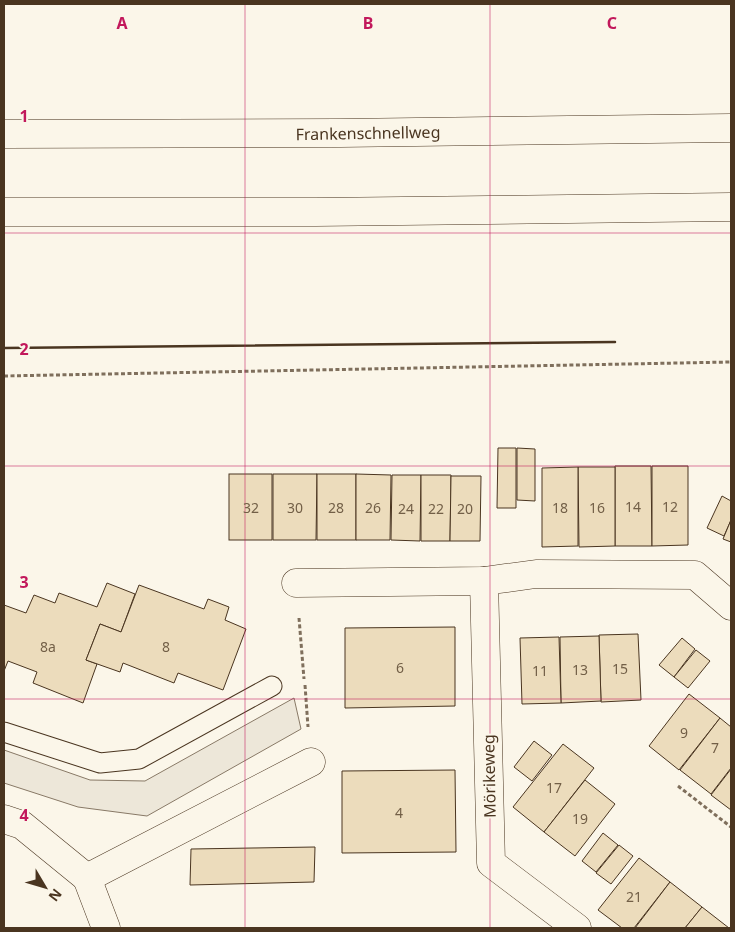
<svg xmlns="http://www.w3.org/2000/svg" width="735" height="932" viewBox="0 0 735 932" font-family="'Noto Sans',sans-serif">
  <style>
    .parking { fill: #ede7d9; stroke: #887966 }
    .building { fill: #ecdcbc; stroke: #4a3520 }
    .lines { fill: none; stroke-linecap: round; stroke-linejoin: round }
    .service-casing { stroke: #4a3520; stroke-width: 21 }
    .minor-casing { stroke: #4a3520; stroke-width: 29 }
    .motorway-casing { stroke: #4a3520; stroke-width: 29 }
    .path { stroke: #7f6f5c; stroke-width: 3; stroke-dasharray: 4 2.5; stroke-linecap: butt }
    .service { stroke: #fbf6e9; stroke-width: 19 }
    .minor { stroke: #fbf6e9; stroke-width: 28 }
    .motorway { stroke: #fbf6e9; stroke-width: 28 }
    .wall { stroke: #4a3520; stroke-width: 2.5 }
    .grid { fill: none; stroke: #c2185b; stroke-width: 1; stroke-opacity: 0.55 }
    .labels { text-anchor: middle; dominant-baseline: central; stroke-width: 4; stroke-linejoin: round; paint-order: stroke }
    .number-label { font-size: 14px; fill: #725f47 }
    .street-label { font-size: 16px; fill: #4a3520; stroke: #fbf6e9 }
    .grid-label { font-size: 16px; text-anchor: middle; font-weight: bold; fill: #c2185b; stroke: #fbf6e9; stroke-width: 4; stroke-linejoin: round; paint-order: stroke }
  </style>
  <rect width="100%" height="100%" fill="#fbf6e9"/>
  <!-- parking -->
  <polygon class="parking" points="294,698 301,729 147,816 78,807 4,783 4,750 90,780 145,781"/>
  <!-- building -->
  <g class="building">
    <polygon points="498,448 516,448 516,508 497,508"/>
    <polygon points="517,448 535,449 535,501 517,500"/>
    <polygon points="615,466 651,466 652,546 615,546"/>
    <polygon points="652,466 688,466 688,545 652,546"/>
    <polygon points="578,467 615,467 615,546 579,547"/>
    <polygon points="578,467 578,546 542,547 542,468"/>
    <rect x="229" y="474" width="43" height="66"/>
    <polygon points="273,474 317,474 316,540 273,540"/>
    <rect x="317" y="474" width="39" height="66"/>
    <polygon points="356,474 391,475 390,540 356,540"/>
    <polygon points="392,475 421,475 420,541 391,540"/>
    <polygon points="421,475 451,475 450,541 421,541"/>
    <polygon points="451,476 481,476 480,541 450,541"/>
    <polygon points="722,496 731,501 731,520 724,536 707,528"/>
    <polygon points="731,520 731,542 723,539"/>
    <polygon points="107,583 135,594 121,632 100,624 86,660 97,664 83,703 33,683 37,672 8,661 4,671 4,605 26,613 34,595 55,603 59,593 97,607"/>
    <polygon points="139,585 204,609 208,599 229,607 225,620 246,629 223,690 178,673 174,683 123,663 120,672 86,660 100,624 121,632"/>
    <polygon points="455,627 455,706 345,708 345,628"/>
    <polygon points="638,634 641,700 601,702 599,635"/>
    <polygon points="599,636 601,701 561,703 560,637"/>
    <polygon points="559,637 561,703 522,704 520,638"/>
    <polygon points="682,638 695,649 674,677 659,665"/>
    <polygon points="696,650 710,661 688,688 674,677"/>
    <polygon points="689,694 720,718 679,770 649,746"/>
    <polygon points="720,718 731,727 731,768 711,794 680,770"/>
    <polygon points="534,741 552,755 532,781 514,767"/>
    <polygon points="563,744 594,768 544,832 513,807"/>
    <polygon points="731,769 731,810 711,795"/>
    <polygon points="455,770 456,852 342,853 342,771"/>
    <polygon points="585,780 615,804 575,856 544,832"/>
    <polygon points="603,833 618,845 596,872 582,861"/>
    <polygon points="619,845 633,856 611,884 596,873"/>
    <polygon points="315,847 314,882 190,885 191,849"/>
    <polygon points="639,858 670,882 634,928 622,928 598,910"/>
    <polygon points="670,882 702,907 685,928 635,928"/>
    <polygon points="702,907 729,928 685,928"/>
  </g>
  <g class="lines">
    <!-- service casing -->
    <g class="service-casing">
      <polyline id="service" points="4,732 100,763 139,759 272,686"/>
    </g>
    <!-- minor casing -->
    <g class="minor-casing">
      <g id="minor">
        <polyline points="484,581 491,863 577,928"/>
        <polyline points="296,583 484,581 536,574 695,575 731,606"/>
        <polyline points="4,819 22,825 87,878"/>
        <polyline points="87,878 311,762"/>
        <polyline points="87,878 106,928"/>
      </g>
    </g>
    <!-- motorway casing -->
    <g class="motorway-casing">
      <g id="motorway">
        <polyline points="4,134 341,133 731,128"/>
        <polyline points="4,212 316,212 731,207"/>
      </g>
    </g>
    <!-- path -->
    <g class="path">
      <polyline points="4,376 731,362"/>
      <polyline points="299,618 304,679"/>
      <polyline points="305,685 308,727"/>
      <polyline points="678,786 731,827"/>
    </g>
    <!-- service -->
    <use href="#service" class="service"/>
    <!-- minor -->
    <use href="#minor" class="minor"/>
    <!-- motorway -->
    <use href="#motorway" class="motorway"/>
    <!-- wall -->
    <polyline class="wall" points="4,348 615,342"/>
  </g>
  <!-- grid -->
  <path class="grid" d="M245 4V928M490 4V928M4 233H731M4 466H731M4 699H731"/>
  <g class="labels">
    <!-- number labels -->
    <g class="number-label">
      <text x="633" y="506">14</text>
      <text x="670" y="506">12</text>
      <text x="251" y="507">32</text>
      <text x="295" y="507">30</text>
      <text x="336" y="507">28</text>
      <text x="373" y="507">26</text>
      <text x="560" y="507">18</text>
      <text x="597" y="507">16</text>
      <text x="406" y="508">24</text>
      <text x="436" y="508">22</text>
      <text x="465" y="508">20</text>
      <text x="48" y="646">8a</text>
      <text x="166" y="646">8</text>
      <text x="400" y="667">6</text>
      <text x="620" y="668">15</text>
      <text x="580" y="669">13</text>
      <text x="540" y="670">11</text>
      <text x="684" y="732">9</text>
      <text x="715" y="747">7</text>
      <text x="554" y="787">17</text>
      <text x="399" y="812">4</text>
      <text x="580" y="818">19</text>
      <text x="634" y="896">21</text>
    </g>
    <!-- street labels -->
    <g class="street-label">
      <text transform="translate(368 133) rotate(-1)">Frankenschnellweg</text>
      <text transform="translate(489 776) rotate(-91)">Mörikeweg</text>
    </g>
  </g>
  <g class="grid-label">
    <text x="122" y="29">A</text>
    <text x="368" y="29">B</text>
    <text x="612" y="29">C</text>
    <text x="24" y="122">1</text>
    <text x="24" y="355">2</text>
    <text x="24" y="588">3</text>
    <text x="24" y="821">4</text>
  </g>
  <!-- border -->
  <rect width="735" height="932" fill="none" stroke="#4a3520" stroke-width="10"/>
  <!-- north arrow -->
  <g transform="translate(45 887) rotate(128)" stroke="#fbf6e9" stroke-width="4" paint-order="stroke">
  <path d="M0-4L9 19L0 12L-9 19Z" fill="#4a3520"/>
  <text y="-8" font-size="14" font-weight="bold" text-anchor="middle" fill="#4a3520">N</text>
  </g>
</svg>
